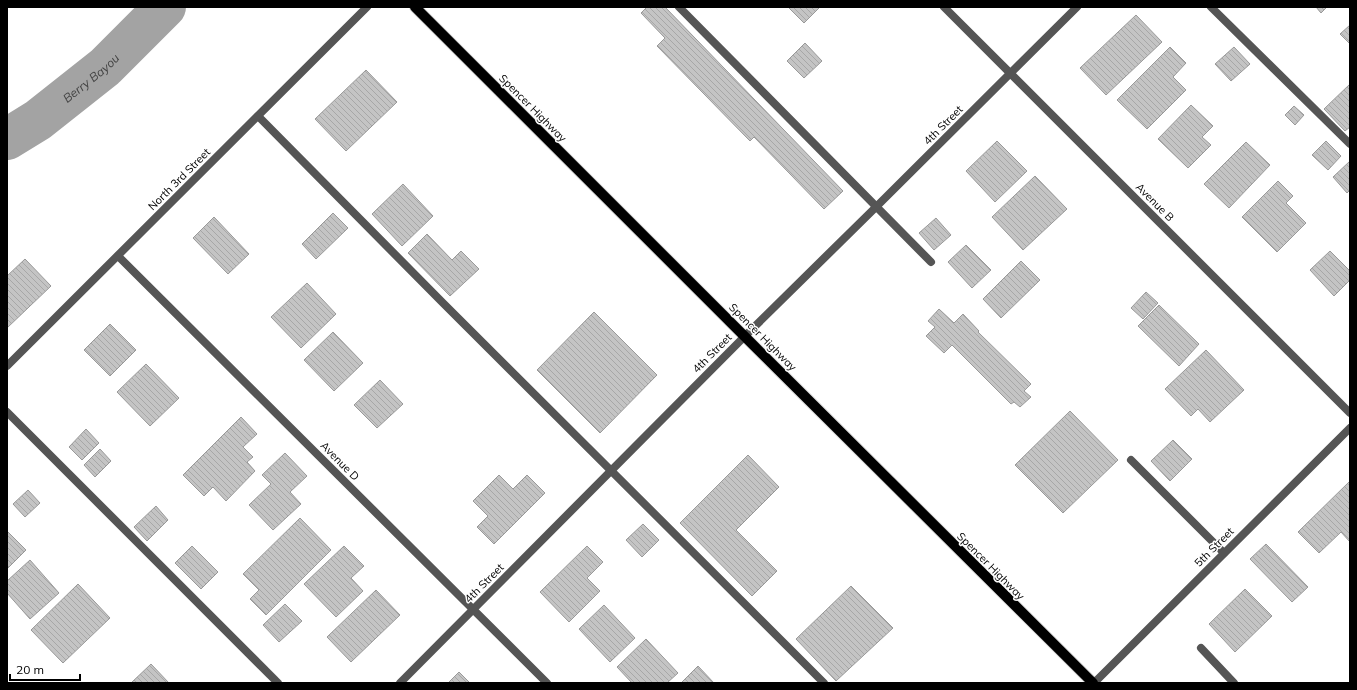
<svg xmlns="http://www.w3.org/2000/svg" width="1357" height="690" viewBox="0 0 1357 690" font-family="Mulish,sans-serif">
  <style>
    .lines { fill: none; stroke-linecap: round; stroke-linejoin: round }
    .river { stroke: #a3a3a3; stroke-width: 42 }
    .building { fill: url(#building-back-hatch); stroke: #999 }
    .primary-casing { stroke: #dbdbdb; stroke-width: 12 }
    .lane { stroke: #555; stroke-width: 8 }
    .street { stroke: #555; stroke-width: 8 }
    .primary { stroke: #000; stroke-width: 10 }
    .labels { text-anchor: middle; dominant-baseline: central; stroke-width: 3; stroke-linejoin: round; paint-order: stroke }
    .street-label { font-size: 11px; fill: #000; stroke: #fff }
    .water-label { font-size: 12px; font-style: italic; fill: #444; stroke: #fff }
  </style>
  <defs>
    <pattern id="building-back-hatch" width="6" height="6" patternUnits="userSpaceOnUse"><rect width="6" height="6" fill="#c4c4c4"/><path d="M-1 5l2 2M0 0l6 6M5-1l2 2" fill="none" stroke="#a7a7a7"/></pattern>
  </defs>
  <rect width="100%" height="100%" fill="#fff"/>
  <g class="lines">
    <!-- river -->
    <path class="river" id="s1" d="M7 139 38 120 105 67 165 7"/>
  </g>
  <!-- building -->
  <g class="building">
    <polygon points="647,7 665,7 843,191 824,209 754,137 750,141 657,46 665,38 641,13"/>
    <polygon points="788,7 820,7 804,23"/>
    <polygon points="1316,7 1327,7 1321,13"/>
    <polygon points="1136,15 1162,42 1106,95 1080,68"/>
    <polygon points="1350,25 1350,44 1340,34"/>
    <polygon points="805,43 822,61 804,78 787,61"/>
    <polygon points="1170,47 1186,63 1173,77 1186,90 1147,129 1117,100"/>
    <polygon points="1234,47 1250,64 1231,81 1215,64"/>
    <polygon points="366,70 397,102 346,151 315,119"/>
    <polygon points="1350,84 1350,127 1345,131 1324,109"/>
    <polygon points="1191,105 1213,126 1202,137 1211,145 1188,168 1158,139"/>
    <polygon points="1294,106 1304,115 1295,125 1285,115"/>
    <polygon points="997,141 1027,171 995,202 966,171"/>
    <polygon points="1326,141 1341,156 1328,170 1312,155"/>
    <polygon points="1246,142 1270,165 1229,208 1204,184"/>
    <polygon points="1350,161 1350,190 1347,193 1333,177"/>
    <polygon points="1035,176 1067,209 1023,250 992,217"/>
    <polygon points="1278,181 1293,196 1286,203 1306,223 1277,252 1242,217"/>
    <polygon points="403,184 433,216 402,246 372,214"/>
    <polygon points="333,213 348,228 316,259 302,244"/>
    <polygon points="214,217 249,254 228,274 193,238"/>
    <polygon points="936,218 951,235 934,250 919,233"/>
    <polygon points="427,234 452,260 461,251 479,269 450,296 408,253"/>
    <polygon points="966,245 991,270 972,288 948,262"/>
    <polygon points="1330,251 1350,271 1350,280 1334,296 1310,270"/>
    <polygon points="25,259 51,286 7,328 7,276"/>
    <polygon points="1021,261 1040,280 1001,318 983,299"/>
    <polygon points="307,283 336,314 301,348 271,317"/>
    <polygon points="1146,292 1158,303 1143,319 1131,308"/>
    <polygon points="1159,305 1199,344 1179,366 1138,326"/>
    <polygon points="939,309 954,323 963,314 979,331 978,332 1031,384 1024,391 1031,397 1020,407 1014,402 1011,404 952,345 944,353 926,336 935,327 928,321"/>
    <polygon points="594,312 657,375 600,433 537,370"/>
    <polygon points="110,324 136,350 110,376 84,350"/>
    <polygon points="333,332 363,363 334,391 304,360"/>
    <polygon points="1206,350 1244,390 1210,422 1198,409 1191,416 1165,389"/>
    <polygon points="146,364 179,398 150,426 117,392"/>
    <polygon points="380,380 403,404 377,428 354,405"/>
    <polygon points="1070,411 1118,460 1063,513 1015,465"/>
    <polygon points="241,417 257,434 243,447 253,457 247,462 255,471 226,501 213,487 204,496 183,475"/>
    <polygon points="86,429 99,443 82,460 69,447"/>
    <polygon points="1173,440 1192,459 1170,481 1151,461"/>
    <polygon points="100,449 111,461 95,477 84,465"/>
    <polygon points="285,453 307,476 290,492 301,504 273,530 249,505 271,484 262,475"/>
    <polygon points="748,455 779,487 736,530 777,571 752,596 680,523"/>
    <polygon points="499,475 513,489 527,475 545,493 494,544 477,527 488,516 473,501"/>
    <polygon points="1350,481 1350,542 1341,532 1319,553 1298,532"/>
    <polygon points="28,490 40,503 25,517 13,504"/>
    <polygon points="156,506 168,520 147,541 134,527"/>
    <polygon points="300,518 331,550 266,615 250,599 259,590 243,574"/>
    <polygon points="643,524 659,540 642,557 626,540"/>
    <polygon points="7,531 26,550 7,569"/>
    <polygon points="1266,544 1308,587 1292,602 1250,559"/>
    <polygon points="192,546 218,572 201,589 175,563"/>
    <polygon points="344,546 364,566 351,578 363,591 336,617 304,584"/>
    <polygon points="587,546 603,562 587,578 600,591 569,622 540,592"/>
    <polygon points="30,560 59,593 30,619 7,593 7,581"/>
    <polygon points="78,584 110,618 63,663 31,630"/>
    <polygon points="851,586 893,628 836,681 796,639"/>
    <polygon points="1245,589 1272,616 1235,652 1209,624"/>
    <polygon points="376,590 400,615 351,662 327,637"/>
    <polygon points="285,604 302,621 279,642 263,625"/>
    <polygon points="604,605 635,638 610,662 579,629"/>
    <polygon points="646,639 678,673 667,683 632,683 617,667"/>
    <polygon points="151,664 169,683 131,683"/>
    <polygon points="698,666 714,683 681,683"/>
    <polygon points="459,672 470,683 448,683"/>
  </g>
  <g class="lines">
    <!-- primary casing -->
    <g class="primary-casing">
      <path id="primary" d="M415 7C641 232 866 459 1093 683"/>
    </g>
    <!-- lane -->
    <g class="lane">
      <polyline points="679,7 931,262"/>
      <polyline points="1211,7 1350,144"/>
      <polyline points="258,116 444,304 824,683"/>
      <polyline points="7,412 278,683"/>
      <polyline points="1131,460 1224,553"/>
      <polyline points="1201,648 1234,683"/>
    </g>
    <!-- street -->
    <g class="street">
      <polyline points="944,7 1350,413"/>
      <polyline points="118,256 547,683"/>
      <polyline points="7,366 367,7"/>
      <polyline points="400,683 745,336 876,207 1077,7"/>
      <polyline points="1094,683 1350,428"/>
    </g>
    <!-- primary -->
    <use href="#primary" class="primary"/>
  </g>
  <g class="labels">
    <!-- street labels -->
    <g class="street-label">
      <text transform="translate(533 108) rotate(45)">Spencer Highway</text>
      <text transform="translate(943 125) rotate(-45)">4th Street</text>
      <text transform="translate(179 179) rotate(-45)">North 3rd Street</text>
      <text transform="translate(1155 202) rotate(45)">Avenue B</text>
      <text transform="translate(763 337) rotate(45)">Spencer Highway</text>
      <text transform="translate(712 353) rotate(-45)">4th Street</text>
      <text transform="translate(340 461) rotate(45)">Avenue D</text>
      <text transform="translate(1214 547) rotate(-45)">5th Street</text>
      <text transform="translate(991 566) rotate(45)">Spencer Highway</text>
      <text transform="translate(484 583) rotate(-45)">4th Street</text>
    </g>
    <!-- water labels -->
    <g class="water-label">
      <text stroke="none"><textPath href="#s1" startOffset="104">Berry Bayou</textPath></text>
    </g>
  </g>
  <!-- border -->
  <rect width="1357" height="690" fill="none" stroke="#000000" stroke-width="16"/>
  <!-- scale -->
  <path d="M10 674v6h70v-6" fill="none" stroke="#000000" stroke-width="2"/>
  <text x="16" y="674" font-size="12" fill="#000000" stroke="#ffffff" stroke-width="3" paint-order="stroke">20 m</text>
</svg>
